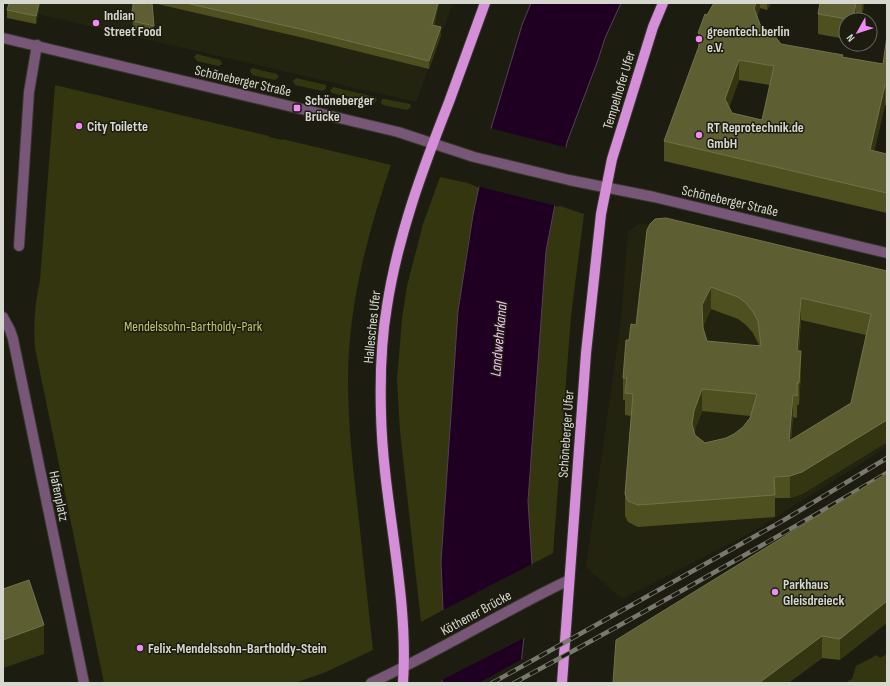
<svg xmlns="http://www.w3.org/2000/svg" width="890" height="686" viewBox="0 0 890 686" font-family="'Sofia Sans Condensed',sans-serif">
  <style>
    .built { fill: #222410 }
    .green { fill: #34360f }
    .water { fill: #1f0022; stroke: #564056 }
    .pier { fill: #1c1d10 }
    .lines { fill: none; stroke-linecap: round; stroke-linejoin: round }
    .minor-casing { stroke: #36372b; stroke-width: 12 }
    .major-casing { stroke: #36372b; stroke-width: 12 }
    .minor { stroke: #775678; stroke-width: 10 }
    .major { stroke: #d58fd8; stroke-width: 10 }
    .rail-casing { stroke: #797a6f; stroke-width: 4.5 }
    .rail { stroke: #1c1d10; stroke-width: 3; stroke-dasharray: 9; stroke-linecap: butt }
    .wall { fill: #4e501f; fill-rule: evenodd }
    .shaded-wall { fill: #343611 }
    .building { fill: #5d5f32; stroke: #70724a; fill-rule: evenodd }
    .poi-dot { fill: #f08bf5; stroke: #1c1d10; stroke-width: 1.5 }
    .labels { text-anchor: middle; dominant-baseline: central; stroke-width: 3; stroke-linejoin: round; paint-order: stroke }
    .poi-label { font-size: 14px; font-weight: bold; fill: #d6d7ce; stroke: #1c1d10; text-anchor: start }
    .street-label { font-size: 14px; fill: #d6d7ce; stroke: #1c1d10 }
    .park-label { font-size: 14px; fill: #c0c666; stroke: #1c1d10 }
    .water-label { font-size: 15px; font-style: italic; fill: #f7c0f8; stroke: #1c1d10 }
  </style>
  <rect width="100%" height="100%" fill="#1c1d10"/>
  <!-- built -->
  <g class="built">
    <polygon points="10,3 453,3 416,102 38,14 36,24"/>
    <polygon points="641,223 887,282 887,447 754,531 622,599 586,567 621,320 628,231"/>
  </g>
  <!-- green -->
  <g class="green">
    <polygon points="197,54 220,60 222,63 221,65 218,66 197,61 194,57"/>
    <polygon points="252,68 277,74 279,77 275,80 252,75 250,71"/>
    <polygon points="296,78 326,85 326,89 322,91 295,85 293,81"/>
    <path d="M55 85 269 136V137L282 140V139L391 165C367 235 348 307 348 381 348 425 353 468 358 511 363 558 368 604 373 650L326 672 295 683H104L35 348C33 325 35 303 40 280Z"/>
    <polygon points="333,87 375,97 377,100 374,103 332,93 330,91"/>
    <polygon points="382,99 385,99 410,104 411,107 407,110 383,105 381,103"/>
    <polygon points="440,177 468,183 479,188 468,243 458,311 441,562 443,610 421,622 400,431 397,380 402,319 407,286 423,224"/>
    <polygon points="560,206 584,214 571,316 553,553 532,564 528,501 546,251 555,207"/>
    <polygon points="887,654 887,683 845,683 852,679 856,666 877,655 880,658"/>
  </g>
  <!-- water -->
  <polygon class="water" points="531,3 621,3 605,38 598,60 567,142 546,251 528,501 532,564 519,683 442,683 443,610 441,562 458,311 473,215 492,125 522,25"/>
  <!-- pier -->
  <g class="pier">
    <polygon points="489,128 568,148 557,206 477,186"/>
    <polygon points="532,564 533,570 526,637 440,681 441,611"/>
    <polygon points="524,658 521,683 479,683 486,679"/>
  </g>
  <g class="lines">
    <!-- minor casing -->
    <g class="minor-casing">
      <g id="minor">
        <polyline points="3,38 398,132 474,157 569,180 654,197 887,253"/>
        <polyline points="19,246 29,92 37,45"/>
        <polyline points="3,317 10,330 13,339 84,683"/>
        <path d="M371 683C438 652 502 612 569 580"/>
      </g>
    </g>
    <!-- major casing -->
    <g class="major-casing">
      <g id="major">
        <path d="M403 683C409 593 383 504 381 414 380 378 381 341 387 306 398 235 423 168 449 102 461 69 473 36 485 3"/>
        <polyline points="562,683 586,353 601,214 612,159 653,27 663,3"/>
      </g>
    </g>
    <!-- minor -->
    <use href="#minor" class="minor"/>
    <!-- major -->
    <use href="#major" class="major"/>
    <!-- rail casing -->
    <g class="rail-casing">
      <g id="rail">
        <polyline points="492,683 784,520 887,458"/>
        <path d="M514 683C640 615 764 545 887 473"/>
      </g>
    </g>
    <!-- rail -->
    <use href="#rail" class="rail"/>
  </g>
  <!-- wall -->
  <g class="wall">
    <polygon points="9,3 40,3 36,24 7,18 7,10"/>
    <polygon points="132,3 152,3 154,34 133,29 132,11 133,9 132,8"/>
    <polygon points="153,3 439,3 434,26 441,35 429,69 304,38"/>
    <path d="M714 3H771L767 10 760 8 757 17 764 35 781 44 843 58 883 64 887 36V106L885 105 874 151 887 154V213L664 161V141L698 49V33L707 15ZM739 80 770 85 762 120 732 113 729 107Z"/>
    <polygon points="820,3 864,3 862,20 846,20 846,39 818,34 818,14"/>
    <path d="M647 230 887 271V442L802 494 790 498H775V517L638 527 628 522 625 516V494L631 416 625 415V400H623V378L629 340 636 325ZM711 309 738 319 746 325 753 333 758 343 759 346 707 341 703 326ZM801 320 866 335 851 403 791 440 793 417 797 418V405H799L801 372 799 351ZM702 411 750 416V418L743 427 734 434 726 438 705 443 695 435 694 432Z"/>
    <polygon points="887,473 840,660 822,658 788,683 613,683"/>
  </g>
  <!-- shaded-wall -->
  <g class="shaded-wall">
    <polygon points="39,3 40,3 36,24 36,16"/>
    <polygon points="438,3 439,3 432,33 432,25"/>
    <polygon points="756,3 760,3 760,8 754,28 754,8"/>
    <polygon points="767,3 771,3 767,10"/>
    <polygon points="856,3 856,20 853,20"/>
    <polygon points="862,3 864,3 862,20"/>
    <polygon points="441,27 441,35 429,69 429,61"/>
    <polygon points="739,60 739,80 725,119 725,99"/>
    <polygon points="885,85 885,105 870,170 870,150"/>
    <polygon points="711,287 711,309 702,327 702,305"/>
    <polygon points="801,298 801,320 797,372 797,351"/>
    <polygon points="801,351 801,372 799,405 799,383"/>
    <polygon points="702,389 702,411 694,433 692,424 694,411"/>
    <polygon points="793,395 793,417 789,463 789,441"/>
    <polygon points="887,420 887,442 802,494 790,498 790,476"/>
    <polygon points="887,601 887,623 840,660 840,639"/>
    <polygon points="44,625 44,654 3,668 3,640"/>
    <polygon points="822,636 822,658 788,683 759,683"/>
  </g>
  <!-- building -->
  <g class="building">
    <polygon points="9,3 39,3 36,16 7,10"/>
    <polygon points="134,3 152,3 154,26 133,21 132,11"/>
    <polygon points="186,3 438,3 432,25 441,27 429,61 304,30"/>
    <path d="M714 3H756L754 8 764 35H774L781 44 843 55 842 57 883 64 887 36V85H885L870 150 887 154V193L664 141 703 35 698 33 705 14 707 15ZM739 60 774 66 762 120 732 113 725 99Z"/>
    <polygon points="820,3 856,3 853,20 818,14"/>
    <path d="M666 218 887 271V420L802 472 790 476 774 477 775 495 638 505 628 501 625 494 633 394 625 393 627 378H623L626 340H629L631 324 636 325 647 230 650 224 655 219ZM711 287 738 297 746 303 753 312 758 321 761 346 707 341 703 328 702 305ZM801 298 871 314 851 403 789 441 793 395 797 396V383H799L801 351H797ZM702 389 757 394 750 418 743 427 734 434 726 438 705 443 695 435 692 424 694 411Z"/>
    <polygon points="887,473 887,601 840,639 822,636 759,683 613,683 616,640"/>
    <polygon points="29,580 44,625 3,640 3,589"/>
  </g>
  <!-- markers -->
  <g class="poi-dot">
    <circle cx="96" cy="23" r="4"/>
    <circle cx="699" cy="39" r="4"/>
    <rect x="293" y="104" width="8" height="8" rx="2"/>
    <circle cx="79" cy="126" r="4"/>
    <circle cx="699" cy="135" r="4"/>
    <circle cx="775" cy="592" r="4"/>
    <circle cx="140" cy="648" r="4"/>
  </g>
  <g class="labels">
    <!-- poi labels -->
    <g class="poi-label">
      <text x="104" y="15">Indian<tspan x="104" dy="16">Street Food</tspan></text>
      <text x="707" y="31">greentech.berlin<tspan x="707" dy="16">e.V.</tspan></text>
      <text x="305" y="100">Schöneberger<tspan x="305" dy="16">Brücke</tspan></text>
      <text x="87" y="126">City Toilette</text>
      <text x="707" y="127">RT Reprotechnik.de<tspan x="707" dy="16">GmbH</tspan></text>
      <text x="783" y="584">Parkhaus<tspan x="783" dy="16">Gleisdreieck</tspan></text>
      <text x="148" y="648">Felix-Mendelssohn-Bartholdy-Stein</text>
    </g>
    <!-- street labels -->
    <g class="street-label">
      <text transform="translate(243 81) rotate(13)">Schöneberger Straße</text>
      <text transform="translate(619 90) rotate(-73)">Tempelhofer Ufer</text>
      <text transform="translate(730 201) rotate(13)">Schöneberger Straße</text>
      <text transform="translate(372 327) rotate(-84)">Hallesches Ufer</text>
      <text transform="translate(566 434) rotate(-86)">Schöneberger Ufer</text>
      <text transform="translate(59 496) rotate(78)">Hafenplatz</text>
      <text transform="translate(476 613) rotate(-29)">Köthener Brücke</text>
    </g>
    <!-- park labels -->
    <g class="park-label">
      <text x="193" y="326">Mendelssohn-Bartholdy-Park</text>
    </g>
    <!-- water labels -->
    <g class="water-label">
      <text transform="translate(499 339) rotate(-85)">Landwehrkanal</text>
    </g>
  </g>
  <!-- border -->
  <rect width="890" height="686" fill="none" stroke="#d6d7ce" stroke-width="8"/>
  <!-- north arrow -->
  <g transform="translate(858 32) rotate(231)"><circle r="19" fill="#1c1d10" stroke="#66675c"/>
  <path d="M0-3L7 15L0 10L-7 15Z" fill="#f08bf5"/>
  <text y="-6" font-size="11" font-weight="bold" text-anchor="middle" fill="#d6d7ce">N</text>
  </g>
</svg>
